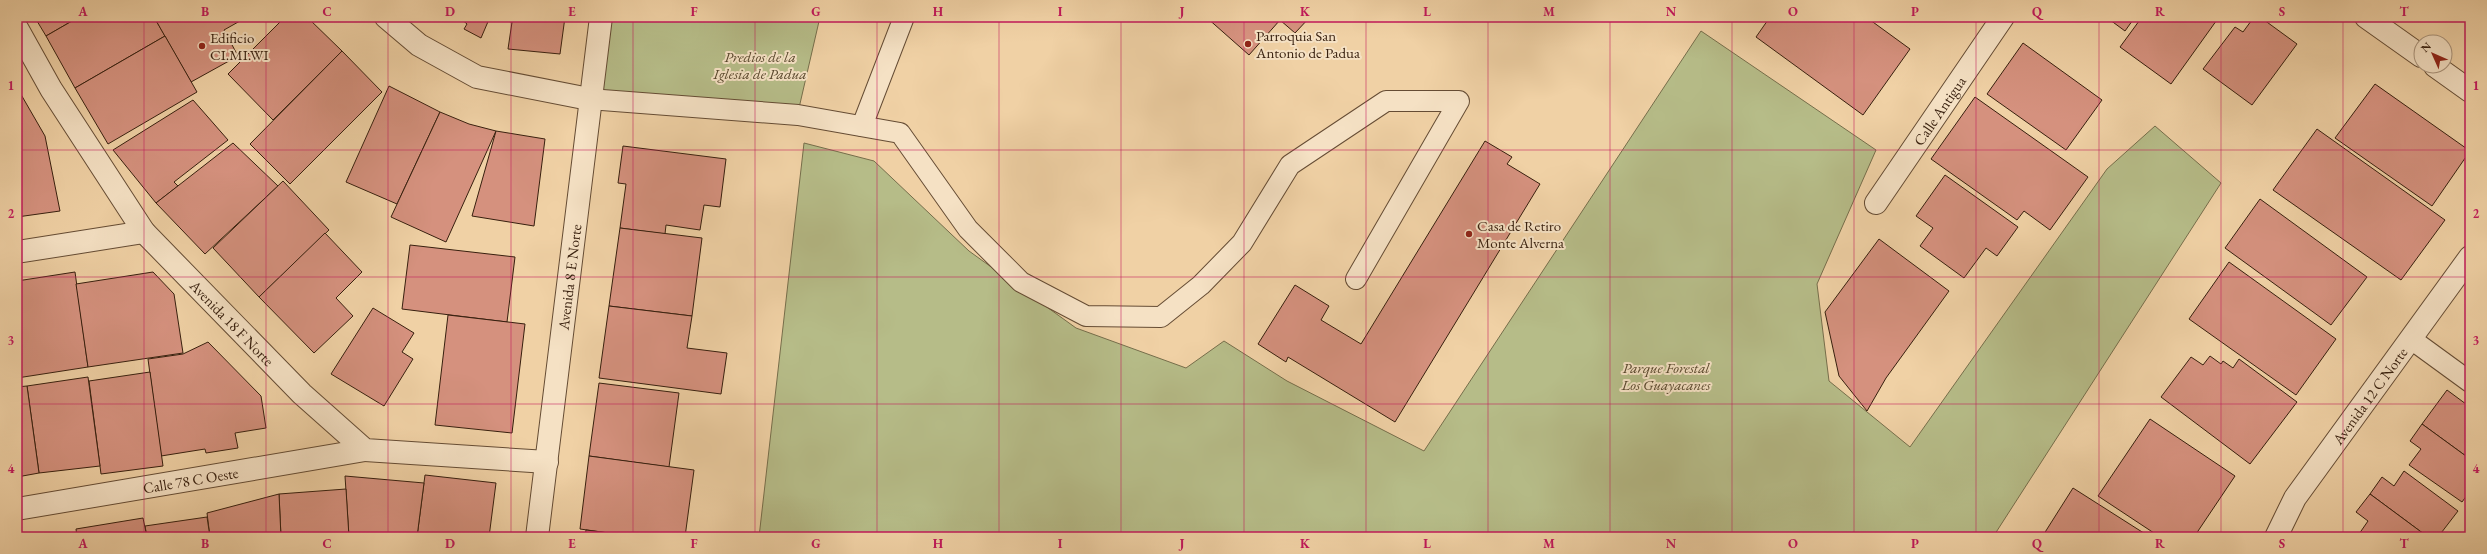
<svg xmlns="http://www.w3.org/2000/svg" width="2487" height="554" viewBox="0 0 2487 554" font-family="'EB Garamond',serif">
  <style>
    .green { fill: #b6bc88; stroke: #766e4b }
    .building { fill: #d5917e; stroke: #371f0e }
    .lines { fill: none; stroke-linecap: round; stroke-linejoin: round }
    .service-casing { stroke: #654c34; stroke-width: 22 }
    .minor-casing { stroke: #654c34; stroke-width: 24 }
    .service { stroke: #f5e1c4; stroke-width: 20 }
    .minor { stroke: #f5e1c4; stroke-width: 22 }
    .grid { fill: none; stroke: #c2185b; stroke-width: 1; stroke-opacity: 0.55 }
    .poi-dot { fill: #8f2418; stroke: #f5e1c4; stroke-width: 1.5 }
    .labels { text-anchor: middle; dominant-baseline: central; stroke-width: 4; stroke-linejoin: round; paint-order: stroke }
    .poi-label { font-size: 15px; fill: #371f0e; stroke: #f5e1c4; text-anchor: start }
    .park-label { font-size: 15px; font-style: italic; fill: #57462c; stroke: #f5e1c4 }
    .street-label { font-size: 15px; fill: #371f0e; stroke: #f5e1c4 }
    .neatline { fill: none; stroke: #c2185b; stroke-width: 1.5 }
    .grid-label { font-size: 13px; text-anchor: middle; font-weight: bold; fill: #c2185b }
  </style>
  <rect width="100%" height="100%" fill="#f0d1a5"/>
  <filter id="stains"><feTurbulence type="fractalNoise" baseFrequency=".005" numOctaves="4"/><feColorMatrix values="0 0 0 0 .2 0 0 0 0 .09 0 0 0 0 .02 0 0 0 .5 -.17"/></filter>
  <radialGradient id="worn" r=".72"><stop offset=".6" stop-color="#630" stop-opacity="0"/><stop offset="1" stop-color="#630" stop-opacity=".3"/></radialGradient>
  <!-- green -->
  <g class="green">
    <polygon points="601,17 820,17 799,108 589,99"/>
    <polygon points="1701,31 1876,150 1817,284 1829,381 1910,447 2107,169 2155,126 2221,183 1993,537 759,537 804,143 874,161 969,251 1076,328 1186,368 1224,341 1287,381 1424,451"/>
  </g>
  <!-- building -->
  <g class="building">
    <polygon points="44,17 79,17 46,36 37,21"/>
    <polygon points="79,17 154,17 165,36 75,88 46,36"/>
    <polygon points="154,17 247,17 224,30 238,56 191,82"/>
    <polygon points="285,17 307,17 342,51 273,120 228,74"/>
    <polygon points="459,17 490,17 481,38 464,29 467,24"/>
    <polygon points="565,17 560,54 508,49 512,22 489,18"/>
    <polygon points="1206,17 1310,17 1295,33 1280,20 1249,55"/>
    <polygon points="1770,17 1866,17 1910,49 1863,115 1756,37"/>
    <polygon points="2106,17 2135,17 2125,31"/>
    <polygon points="2142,17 2219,17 2171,84 2120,47"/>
    <polygon points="2254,17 2260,17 2297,44 2252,105 2203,69 2235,27 2243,32"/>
    <polygon points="165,36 197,92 108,144 75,88"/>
    <polygon points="2023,43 2102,100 2066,150 1987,94"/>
    <polygon points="342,51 382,92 290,184 250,144"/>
    <polygon points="2375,84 2470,151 2432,206 2335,138"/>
    <polygon points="389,86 440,112 397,204 346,182"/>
    <polygon points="19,91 45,136 60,211 17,217 17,92"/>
    <polygon points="1975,97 2088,177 2050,230 2024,211 2017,220 1931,159"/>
    <polygon points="193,100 228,140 174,182 178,186 156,203 113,150"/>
    <polygon points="440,112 469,124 496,131 446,242 391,217"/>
    <polygon points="2317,129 2445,220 2401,280 2273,190"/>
    <polygon points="496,131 545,139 534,226 472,216"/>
    <polygon points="1485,141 1512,157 1507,164 1540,184 1395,422 1288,357 1286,362 1258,344 1295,285 1329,306 1321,320 1361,344"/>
    <polygon points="233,143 278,186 205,254 156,203"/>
    <polygon points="623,146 726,159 720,207 704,205 700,230 666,225 665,234 620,228 626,184 618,183"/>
    <polygon points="1945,175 2018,227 1997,256 1986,248 1964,278 1920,246 1933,228 1916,216"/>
    <polygon points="283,181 329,230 259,297 213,248"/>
    <polygon points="2260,199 2367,277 2331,325 2225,248"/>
    <polygon points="620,228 702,238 692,316 609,306"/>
    <polygon points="325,233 362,272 336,298 353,316 314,353 259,297"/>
    <polygon points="1879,239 1949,291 1886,378 1867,411 1839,376 1825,312"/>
    <polygon points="410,245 515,257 507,322 402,309"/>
    <polygon points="2229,262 2336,339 2296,395 2189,319"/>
    <polygon points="75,272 88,367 17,378 17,281"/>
    <polygon points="153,272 174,294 183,353 88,367 76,284"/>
    <polygon points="609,306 692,316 687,348 727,353 721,394 599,378"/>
    <polygon points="373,308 414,333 402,352 413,359 384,406 331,374"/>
    <polygon points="448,315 525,324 512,433 435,425"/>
    <polygon points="208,342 261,396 266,428 235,433 238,448 206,453 205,449 161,456 148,359 183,354"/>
    <polygon points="2210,356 2221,364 2223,361 2233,368 2239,359 2297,402 2250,464 2161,397 2191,357 2203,365"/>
    <polygon points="150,372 163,466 101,474 89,381"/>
    <polygon points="88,377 100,466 39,473 27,386"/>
    <polygon points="599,383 679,393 669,467 589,456"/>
    <polygon points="27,386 39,473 17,477 17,387"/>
    <polygon points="2447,390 2470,407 2470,459 2422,424"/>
    <polygon points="2150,419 2235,476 2194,537 2160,537 2098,496"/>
    <polygon points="2422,424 2470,459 2470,491 2462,502 2409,465 2421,449 2410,441"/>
    <polygon points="589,456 694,470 685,537 638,537 580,529"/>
    <polygon points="2404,471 2458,511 2438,537 2428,537 2370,494 2382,477 2394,486"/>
    <polygon points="425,475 496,483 489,537 417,537"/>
    <polygon points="345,476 424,483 417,537 349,537"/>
    <polygon points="2073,488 2150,537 2042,537"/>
    <polygon points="346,489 349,537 281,537 279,494"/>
    <polygon points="279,494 281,537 210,537 207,513"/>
    <polygon points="2370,494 2428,537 2363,537 2359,534 2368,521 2356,512"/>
    <polygon points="207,517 210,537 147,537 145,526"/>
    <polygon points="143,518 147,537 77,537 76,529"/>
    <polygon points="586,530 638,537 585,537"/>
  </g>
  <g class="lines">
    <!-- service casing -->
    <g class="service-casing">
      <g id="service">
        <polyline points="589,99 798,115 900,133 968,229 1021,282 1086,316 1161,317 1201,285 1242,243 1290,165 1386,101 1459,101 1356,279"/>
        <polyline points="862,126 904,17"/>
        <polyline points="2411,339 2470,382"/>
      </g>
    </g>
    <!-- minor casing -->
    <g class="minor-casing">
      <g id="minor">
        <polyline points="386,17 419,45 477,77 589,99"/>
        <polyline points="2366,17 2421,56"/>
        <path id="s1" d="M17 28 51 89 144 232 302 394 365 450 547 462"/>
        <polyline points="2435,66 2470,91"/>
        <path id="s2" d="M1876 203 2003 17"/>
        <polyline points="17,252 144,232"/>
        <path id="s3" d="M17 509 365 450"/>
        <path id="s4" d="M537 537 601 17"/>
        <path id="s5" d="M2276 537 2295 498 2470 257"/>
      </g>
    </g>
    <!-- service -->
    <use href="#service" class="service"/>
    <!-- minor -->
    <use href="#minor" class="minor"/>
  </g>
  <!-- grid -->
  <path class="grid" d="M144 17V537M266 17V537M388 17V537M511 17V537M633 17V537M755 17V537M877 17V537M999 17V537M1121 17V537M1244 17V537M1366 17V537M1488 17V537M1610 17V537M1732 17V537M1854 17V537M1976 17V537M2099 17V537M2221 17V537M2343 17V537M17 150H2470M17 277H2470M17 404H2470"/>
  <!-- markers -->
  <g class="poi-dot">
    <circle cx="1248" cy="44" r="4"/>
    <circle cx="202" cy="46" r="4"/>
    <circle cx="1469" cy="234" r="4"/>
  </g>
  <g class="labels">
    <!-- poi labels -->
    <g class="poi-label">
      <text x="1256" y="35">Parroquia San<tspan x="1256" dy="17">Antonio de Padua</tspan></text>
      <text x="210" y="37">Edificio<tspan x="210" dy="17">CI.MI.WI</tspan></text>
      <text x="1477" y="225">Casa de Retiro<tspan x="1477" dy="17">Monte Alverna</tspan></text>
    </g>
    <!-- park labels -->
    <g class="park-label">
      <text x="760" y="56">Predios de la<tspan x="760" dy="17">Iglesia de Padua</tspan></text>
      <text x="1666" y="367">Parque Forestal<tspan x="1666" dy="17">Los Guayacanes</tspan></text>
    </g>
    <!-- street labels -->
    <g class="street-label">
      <text stroke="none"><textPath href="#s2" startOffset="112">Calle Antigua</textPath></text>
      <text stroke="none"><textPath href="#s4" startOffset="262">Avenida 8 E Norte</textPath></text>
      <text stroke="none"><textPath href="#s1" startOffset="367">Avenida 18 F Norte</textPath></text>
      <text stroke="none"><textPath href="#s5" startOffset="170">Avenida 12 C Norte</textPath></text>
      <text stroke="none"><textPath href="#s3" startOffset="176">Calle 78 C Oeste</textPath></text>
    </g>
  </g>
  <!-- margin -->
  <rect width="2487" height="554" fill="none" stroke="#f0d1a5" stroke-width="44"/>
  <!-- north arrow -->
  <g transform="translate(2433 54) rotate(315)"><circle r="19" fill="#f5e1c4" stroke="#a9937b"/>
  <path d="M0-3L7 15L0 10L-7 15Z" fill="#8f2418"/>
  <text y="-6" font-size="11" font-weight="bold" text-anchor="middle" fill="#371f0e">N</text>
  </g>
  <rect x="22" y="22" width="2443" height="510" class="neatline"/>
  <g class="grid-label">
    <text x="83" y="16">A</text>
    <text x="205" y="16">B</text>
    <text x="327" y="16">C</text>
    <text x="450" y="16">D</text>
    <text x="572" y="16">E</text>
    <text x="694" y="16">F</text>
    <text x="816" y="16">G</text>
    <text x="938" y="16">H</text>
    <text x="1060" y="16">I</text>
    <text x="1182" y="16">J</text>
    <text x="1305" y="16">K</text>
    <text x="1427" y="16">L</text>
    <text x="1549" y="16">M</text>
    <text x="1671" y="16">N</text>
    <text x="1793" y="16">O</text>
    <text x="1915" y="16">P</text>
    <text x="2037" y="16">Q</text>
    <text x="2160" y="16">R</text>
    <text x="2282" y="16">S</text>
    <text x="2404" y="16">T</text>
    <text x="11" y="90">1</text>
    <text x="2476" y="90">1</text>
    <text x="11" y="218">2</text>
    <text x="2476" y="218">2</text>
    <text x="11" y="345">3</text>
    <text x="2476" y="345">3</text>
    <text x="11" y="473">4</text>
    <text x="2476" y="473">4</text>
    <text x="83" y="548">A</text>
    <text x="205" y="548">B</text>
    <text x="327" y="548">C</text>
    <text x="450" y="548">D</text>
    <text x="572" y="548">E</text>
    <text x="694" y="548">F</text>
    <text x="816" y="548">G</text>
    <text x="938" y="548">H</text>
    <text x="1060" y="548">I</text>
    <text x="1182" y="548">J</text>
    <text x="1305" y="548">K</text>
    <text x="1427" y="548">L</text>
    <text x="1549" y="548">M</text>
    <text x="1671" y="548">N</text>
    <text x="1793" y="548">O</text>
    <text x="1915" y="548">P</text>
    <text x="2037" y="548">Q</text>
    <text x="2160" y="548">R</text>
    <text x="2282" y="548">S</text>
    <text x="2404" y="548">T</text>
  </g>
  <rect width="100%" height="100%" filter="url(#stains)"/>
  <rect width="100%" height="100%" fill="url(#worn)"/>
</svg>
